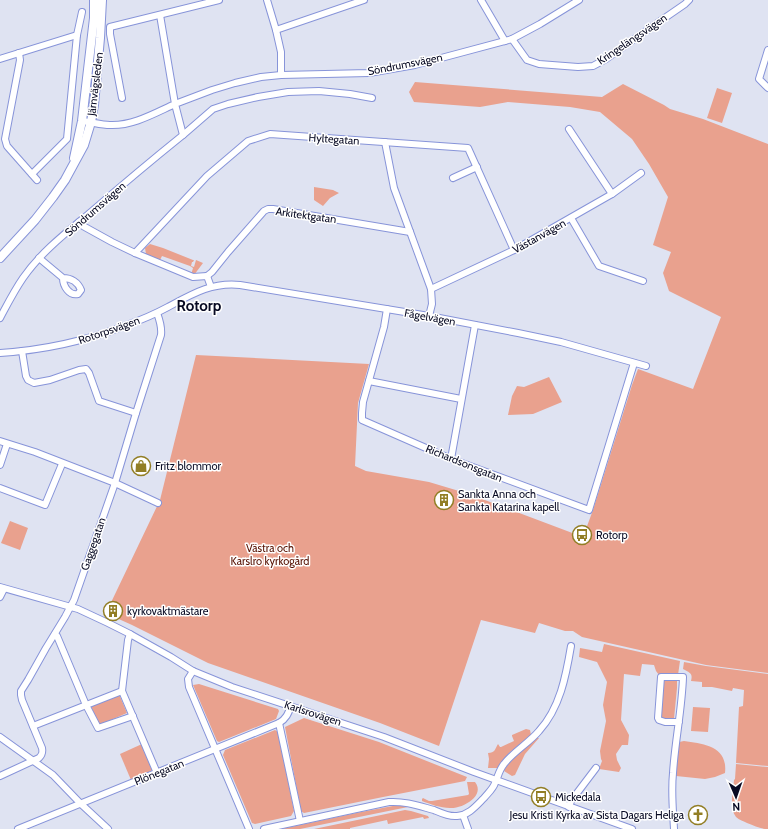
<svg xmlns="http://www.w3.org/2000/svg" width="768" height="829" viewBox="0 0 768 829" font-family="Cabin,sans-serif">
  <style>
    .green { fill: #e9a18e }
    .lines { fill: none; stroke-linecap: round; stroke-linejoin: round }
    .minor-casing { stroke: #8794d9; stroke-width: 8 }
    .major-casing { stroke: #8794d9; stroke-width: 10 }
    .minor { stroke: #fff; stroke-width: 6 }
    .major { stroke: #fff; stroke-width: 8 }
    .labels { text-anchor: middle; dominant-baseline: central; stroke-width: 3; stroke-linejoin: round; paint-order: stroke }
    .street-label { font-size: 11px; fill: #080a23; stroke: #fff }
    .poi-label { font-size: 11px; fill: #080a23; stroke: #fff; text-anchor: start }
    .park-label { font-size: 11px; fill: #561000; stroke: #fff }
    .district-label { font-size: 15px; font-weight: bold; fill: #080a23; stroke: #fff }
  </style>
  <rect width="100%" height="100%" fill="#dfe3f2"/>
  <!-- green -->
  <g class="green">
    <polygon points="415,82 602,97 623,84 664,105 670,109 703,119 768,144 768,673 706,665 582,637 573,631 565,631 539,623 535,633 481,620 439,746 380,723 208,663 132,625 112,616 106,613 160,500 196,355 369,364 358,403 355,466 366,471 429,482 469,494 583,537 593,510 632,385 638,369 693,389 721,317 669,291 663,273 671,252 653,245 668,197 649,164 632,139 600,112 570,107 508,102 480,107 414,102 409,92"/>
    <polygon points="717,88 732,93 722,123 707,118"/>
    <polygon points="314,187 333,190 339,193 330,198 323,206 314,200"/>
    <polygon points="150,244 163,248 193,260 194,260 193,262 192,262 191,266 194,267 196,260 203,263 194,275 191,275 193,268 190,266 162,256 159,262 146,254 145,248"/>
    <polygon points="549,377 562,402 533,414 508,415 512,396 517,386 524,387"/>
    <polygon points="10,521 28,528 20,550 1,543"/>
    <polygon points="604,644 680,661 678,675 666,676 659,675 656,671 654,665 642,664 640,676 624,674 621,720 629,735 628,745 622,745 616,754 617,760 621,768 619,772 599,769 602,761 601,759 600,751 606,721 603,705 607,682 597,662 579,657 580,648 602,652"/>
    <path d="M684 662 706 666 768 674V766L736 763 739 707 743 706 744 690 733 688 732 691 712 687H702V682L691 681C693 673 690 673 683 669Z"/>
    <polygon points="675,679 677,681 677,688 674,719 673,721 661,719 663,680"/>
    <polygon points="199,684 278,709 279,711 276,719 219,742 217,741 193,685"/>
    <polygon points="119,694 127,713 99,725 91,706"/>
    <polygon points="693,707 710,708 708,732 691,731"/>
    <polygon points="304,718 379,742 467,777 465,781 383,797 304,813 301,811 285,727"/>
    <path d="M526 729 530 730 531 735 509 753 498 768H488L489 759 488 753C495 753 495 749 498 744L500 747H501L514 741 512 736V735Z"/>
    <polygon points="275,730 278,732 294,811 291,816 255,824 252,823 223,755 225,750"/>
    <path d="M537 738H539L525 754 515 775 512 776 504 771C508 760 526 744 537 738Z"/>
    <path d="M684 741C704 744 728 746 725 773L715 777 705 779 676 776 679 742Z"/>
    <polygon points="142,744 153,770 131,780 120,754"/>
    <path d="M736 764 768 767V829C760 829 755 826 747 823 744 821 739 820 736 817 729 808 733 791 734 780L735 779Z"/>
    <path d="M467 782H475C486 796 462 809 450 808 440 808 430 804 422 801V799L423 798 429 801H432L468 795 469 794Z"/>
    <polygon points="398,805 408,807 300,829 281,829 356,813"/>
    <polygon points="405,810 411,811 428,816 429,818 424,819 423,817 388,824 387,820 350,828 350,829 314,829"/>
  </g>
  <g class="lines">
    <!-- minor casing -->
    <g class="minor-casing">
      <g id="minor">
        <polyline points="267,0 276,30 281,52 281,75"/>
        <polyline points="481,0 505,41"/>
        <polyline points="276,30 364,0"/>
        <polyline points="512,39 527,60 539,64 578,67 593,66 606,59 640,35 685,4 689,0"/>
        <polyline points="768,50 759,79 768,88"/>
        <polyline points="19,53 20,60 5,139 7,146 37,180"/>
        <polyline points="0,59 77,35"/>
        <polyline points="122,98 110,34 110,27 219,0"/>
        <path d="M82 121C92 122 101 125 110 125 133 126 155 113 175 104L160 15"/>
        <polyline points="569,129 612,194"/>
        <polyline points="183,135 213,109 228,104 258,97 288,92 319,91 350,94 372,98"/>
        <polyline points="385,142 394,188 431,289 432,304 429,316"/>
        <polyline points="32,174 67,139 77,35 82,12"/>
        <polyline points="453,178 477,167"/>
        <polyline points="571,218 599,266 643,281"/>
        <polyline points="79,222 83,226 112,242 135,253 193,277 207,276 211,287"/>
        <polyline points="135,253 207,176 248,141 270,134 468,148 514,250"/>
        <path d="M39 258 63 278C63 286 69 296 78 294L81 290C78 282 71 278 63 278"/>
        <polyline points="207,276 212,272 228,252 264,211 268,209 273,209 410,232"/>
        <polyline points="431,289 514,250 612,194 641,173"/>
        <polyline points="387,309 384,327 363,402 362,413 362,420 451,459 589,510 634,363"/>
        <path d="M0 318C7 305 14 291 23 278 41 252 67 232 91 212 121 186 152 160 183 135L175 104 212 90 235 83 261 77 281 75 369 73 415 65 512 39 540 24 579 0"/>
        <polyline points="22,351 26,376 28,380 34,383 50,380 79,370 86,369 89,373 99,401 136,413"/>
        <path d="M0 353C44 350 86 341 127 325 141 320 155 314 168 307 192 294 212 282 240 285L429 316 518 333 561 342 646 366"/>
        <polyline points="369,381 461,399"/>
        <polyline points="0,441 35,452 115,483 158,503"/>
        <polyline points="451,459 475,325"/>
        <polyline points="0,465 7,444"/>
        <polyline points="0,488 45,505 62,464"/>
        <polyline points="0,587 78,609 108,623 130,634 171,657 193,671 232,687 384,737 474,772 632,829"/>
        <polyline points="0,597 4,589"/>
        <polyline points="55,634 57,636 86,705 98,728 133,716"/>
        <polyline points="130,634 128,640 122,691 157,773"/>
        <polyline points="193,671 188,679 189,687 249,829"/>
        <polyline points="279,723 300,821"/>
        <polyline points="33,726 122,691"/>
        <polyline points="0,737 53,775 80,803 108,829"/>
        <path d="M0 776 39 758C42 755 43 753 42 748L22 700 21 695V691L28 680 46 648 65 617 74 600 115 483 136 413 161 335C162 327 160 321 157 313"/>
        <polyline points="569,807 571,801 596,768"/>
        <polyline points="463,815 468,829"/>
        <path d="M18 829 279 723C286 719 288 714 291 706"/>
        <path d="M264 829 389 802C405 801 419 806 434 810 441 813 449 817 457 816 469 815 476 806 484 798 488 793 493 789 495 783 498 777 499 770 504 764 514 751 529 743 539 731 560 708 566 676 571 646"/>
        <path d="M674 829C673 810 671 792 673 773 675 741 682 709 683 677H661L658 718 659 720 665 722H679"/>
      </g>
    </g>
    <!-- major casing -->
    <g class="major-casing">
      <g id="major">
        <polyline points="74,158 82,121 94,18 94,0"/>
        <polyline points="0,258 35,220 53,197 65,180 84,145 91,122 94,105 100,38 102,0"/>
      </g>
    </g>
    <!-- minor -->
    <use href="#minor" class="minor"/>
    <!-- major -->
    <use href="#major" class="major"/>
  </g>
  <!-- icons -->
  <defs>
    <g id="shop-ring" transform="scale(1)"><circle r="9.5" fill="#fff" stroke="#927e25" stroke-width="1.5"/><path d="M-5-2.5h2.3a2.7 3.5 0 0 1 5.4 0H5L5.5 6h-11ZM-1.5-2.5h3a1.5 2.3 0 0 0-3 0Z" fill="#927e25"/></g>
    <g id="building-ring" transform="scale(1)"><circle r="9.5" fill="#fff" stroke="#927e25" stroke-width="1.5"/><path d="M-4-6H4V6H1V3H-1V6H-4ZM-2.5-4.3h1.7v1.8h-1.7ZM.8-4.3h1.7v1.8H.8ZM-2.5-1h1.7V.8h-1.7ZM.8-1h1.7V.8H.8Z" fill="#927e25"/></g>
    <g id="bus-ring" transform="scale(1)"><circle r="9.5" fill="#fff" stroke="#927e25" stroke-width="1.5"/><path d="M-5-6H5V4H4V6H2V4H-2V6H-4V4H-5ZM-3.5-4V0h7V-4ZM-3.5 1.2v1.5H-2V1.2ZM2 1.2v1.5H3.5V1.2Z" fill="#927e25"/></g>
    <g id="church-ring" transform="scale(1)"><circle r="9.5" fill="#fff" stroke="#927e25" stroke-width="1.5"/><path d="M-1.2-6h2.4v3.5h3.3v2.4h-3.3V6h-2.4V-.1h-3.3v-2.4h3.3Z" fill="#927e25"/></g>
  </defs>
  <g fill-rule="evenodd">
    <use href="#shop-ring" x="141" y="466"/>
    <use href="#building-ring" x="444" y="500"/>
    <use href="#bus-ring" x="582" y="535"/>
    <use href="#building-ring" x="113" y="611"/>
    <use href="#bus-ring" x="541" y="797"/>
    <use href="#church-ring" x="698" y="815"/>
  </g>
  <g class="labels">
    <!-- street labels -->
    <g class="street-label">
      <text transform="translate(632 39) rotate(-34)">Kringelängsvägen</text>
      <text transform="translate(405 64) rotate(-11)">Söndrumsvägen</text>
      <text transform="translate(95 84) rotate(-83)">Järnvägsleden</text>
      <text transform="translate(334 139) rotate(4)">Hyltegatan</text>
      <text transform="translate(95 209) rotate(-41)">Söndrumsvägen</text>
      <text transform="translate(306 215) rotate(8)">Arkitektgatan</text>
      <text transform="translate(539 236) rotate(-29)">Västanvägen</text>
      <text transform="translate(430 317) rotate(10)">Fågelvägen</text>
      <text transform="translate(109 330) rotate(-19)">Rotorpsvägen</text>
      <text transform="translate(464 463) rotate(22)">Richardsonsgatan</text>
      <text transform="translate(93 544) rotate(-71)">Gaggegatan</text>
      <text transform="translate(313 713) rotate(18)">Karlsrovägen</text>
      <text transform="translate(159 772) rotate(-22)">Plönegatan</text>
    </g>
    <!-- poi labels -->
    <g class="poi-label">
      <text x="155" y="466">Fritz blommor</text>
      <text x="458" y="494">Sankta Anna och<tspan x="458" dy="13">Sankta Katarina kapell</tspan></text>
      <text x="596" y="535">Rotorp</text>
      <text x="127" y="611">kyrkovaktmästare</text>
      <text x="555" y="797">Mickedala</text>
      <text x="684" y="815" text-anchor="end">Jesu Kristi Kyrka av Sista Dagars Heliga</text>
    </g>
    <!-- park labels -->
    <g class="park-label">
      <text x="270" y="548">Västra och<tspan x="270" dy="13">Karslro kyrkogård</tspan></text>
    </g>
    <!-- district labels -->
    <g class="district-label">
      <text x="199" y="306">Rotorp</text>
    </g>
  </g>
  <!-- north arrow -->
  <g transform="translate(736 797) rotate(178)" stroke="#ffffff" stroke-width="3" paint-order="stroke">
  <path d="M0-3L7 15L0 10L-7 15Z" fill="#080a23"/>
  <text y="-6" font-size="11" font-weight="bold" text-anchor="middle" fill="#080a23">N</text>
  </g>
</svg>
